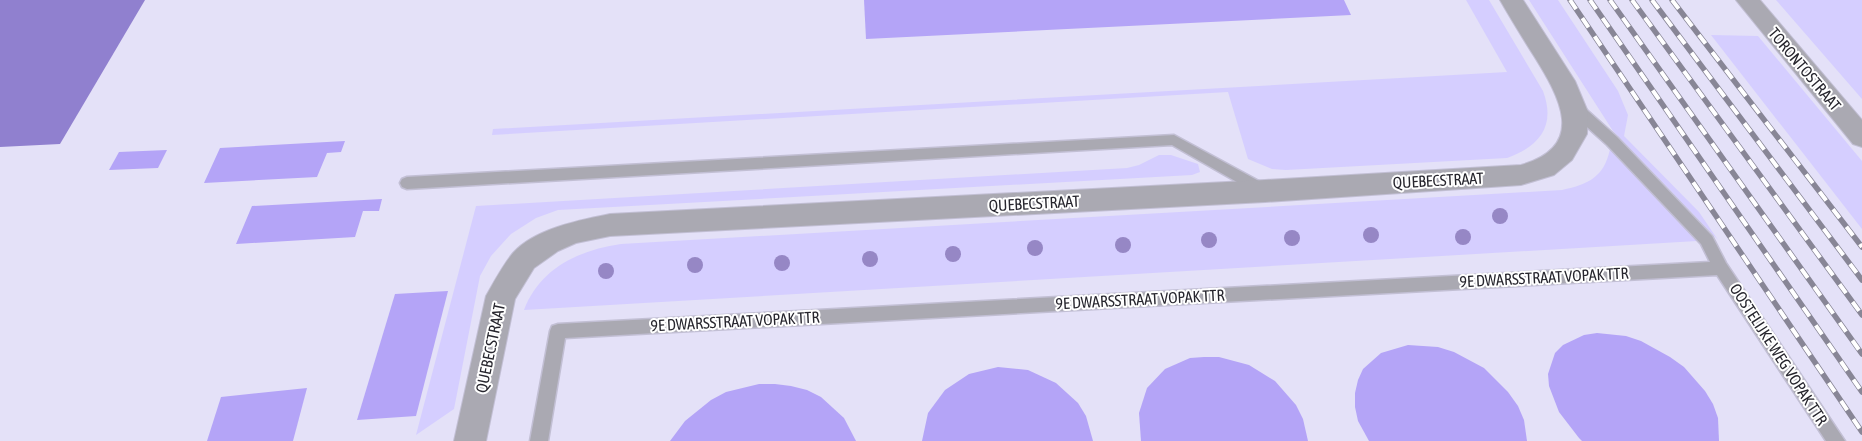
<svg xmlns="http://www.w3.org/2000/svg" width="1862" height="441" viewBox="0 0 1862 441" font-family="'Asap Condensed',sans-serif">
  <style>
    .green { fill: #d5ceff }
    .water { fill: #9080cf }
    .building { fill: #b4a4f7 }
    .lines { fill: none; stroke-linecap: round; stroke-linejoin: round }
    .service-casing { stroke: #c2bfd4; stroke-width: 3 }
    .minor-casing { stroke: #c2bfd4; stroke-width: 2 }
    .service { fill: #aaa9b2; fill-rule: evenodd }
    .minor { fill: #aaa9b2; fill-rule: evenodd }
    .rail-casing { stroke: #888696; stroke-width: 5.5 }
    .rail { stroke: #fff; stroke-width: 4; stroke-dasharray: 11; stroke-linecap: butt }
    .tree { fill: #9687c5 }
    .labels { text-anchor: middle; dominant-baseline: central; stroke-width: 4; stroke-linejoin: round; paint-order: stroke }
    .street-label { font-size: 16px; fill: #27262e; stroke: #fff }
  </style>
  <rect width="100%" height="100%" fill="#e4e1f8"/>
  <!-- green -->
  <g class="green">
    <path d="M1466 0H1489L1543 91C1556 126 1540 146 1507 158L1286 170 1272 169 1248 159 1228 92 492 135 493 129 1507 72Z"/>
    <polygon points="1529,0 1558,0 1618,91 1628,115 1624,136 1699,212 1718,240 1613,131"/>
    <polygon points="1776,0 1862,0 1862,99"/>
    <polygon points="1711,35 1758,36 1862,161 1862,229"/>
    <path d="M1610 149 1697 241 524 310C540 268 579 250 621 244L1562 190C1589 184 1604 177 1610 149Z"/>
    <polygon points="1159,155 1171,155 1198,164 1200,172 1192,175 558,210 536,218 511,234 491,256 480,276 454,409 416,435 476,206 1127,168 1139,165"/>
  </g>
  <!-- water -->
  <polygon class="water" points="0,0 145,0 60,144 0,147"/>
  <!-- building -->
  <g class="building">
    <polygon points="864,0 1344,0 1351,15 866,39"/>
    <polygon points="345,141 341,152 327,153 317,177 204,183 220,148"/>
    <polygon points="167,150 158,168 109,170 119,152"/>
    <polygon points="382,199 379,211 363,211 355,237 236,244 252,206"/>
    <polygon points="448,291 416,416 357,420 395,294"/>
    <polygon points="1597,333 1626,336 1641,341 1670,357 1684,367 1705,391 1713,404 1718,418 1719,441 1582,441 1579,438 1559,412 1549,386 1548,374 1555,353 1563,345 1584,335"/>
    <polygon points="1408,345 1438,347 1454,352 1484,368 1508,392 1518,406 1524,420 1527,441 1369,441 1358,421 1355,407 1355,393 1358,380 1363,369 1381,353"/>
    <polygon points="1204,357 1219,357 1249,365 1275,381 1296,405 1303,419 1308,441 1141,441 1139,413 1147,388 1165,369 1190,358"/>
    <polygon points="998,367 1028,370 1056,383 1078,403 1086,416 1093,441 922,441 928,413 945,390 969,374"/>
    <polygon points="759,384 775,384 791,386 807,390 821,397 844,418 856,441 670,441 685,421 711,400 726,392"/>
    <polygon points="307,388 293,441 207,441 221,397"/>
  </g>
  <g class="lines">
    <!-- service casing -->
    <g class="service-casing">
      <g id="service">
        <polygon points="1573,101 1578,102 1617,137 1712,236 1726,263 1845,441 1826,441 1717,275 565,338 548,441 530,441 550,331 552,326 558,324 1710,262 1701,244 1607,145 1568,110 1566,106 1568,102"/>
        <polygon points="1174,135 1268,186 1270,190 1268,194 1263,196 1258,194 1172,145 407,189 402,187 400,183 402,179 407,177"/>
      </g>
    </g>
    <!-- minor casing -->
    <g class="minor-casing">
      <g id="minor">
        <path d="M1500 0H1523L1575 81 1588 112 1587 134 1572 160 1554 175 1521 185 1265 202 610 236 576 243 558 251 534 268 515 299 486 441H454L486 296C494 282 503 265 513 253 534 229 580 220 610 214L1265 180 1521 165C1588 146 1559 96 1534 56 1522 37 1511 19 1500 0Z"/>
        <polygon points="1736,0 1760,0 1862,120 1862,147 1853,144"/>
      </g>
    </g>
    <!-- service -->
    <use href="#service" class="service"/>
    <!-- minor -->
    <use href="#minor" class="minor"/>
    <!-- rail casing -->
    <g class="rail-casing">
      <g id="rail">
        <polyline points="1570,0 1862,432"/>
        <polyline points="1590,0 1862,392"/>
        <polyline points="1610,0 1862,354"/>
        <polyline points="1632,0 1862,315"/>
        <polyline points="1652,0 1862,280"/>
        <polyline points="1672,0 1862,247"/>
      </g>
    </g>
    <!-- rail -->
    <use href="#rail" class="rail"/>
  </g>
  <!-- trees -->
  <g class="tree">
    <circle cx="1500" cy="216" r="8"/>
    <circle cx="1371" cy="235" r="8"/>
    <circle cx="1463" cy="237" r="8"/>
    <circle cx="1292" cy="238" r="8"/>
    <circle cx="1209" cy="240" r="8"/>
    <circle cx="1123" cy="245" r="8"/>
    <circle cx="1035" cy="248" r="8"/>
    <circle cx="953" cy="254" r="8"/>
    <circle cx="870" cy="259" r="8"/>
    <circle cx="782" cy="263" r="8"/>
    <circle cx="695" cy="265" r="8"/>
    <circle cx="606" cy="271" r="8"/>
  </g>
  <g class="labels">
    <!-- street labels -->
    <g class="street-label">
      <text transform="translate(1805 69) rotate(50)">TORONTOSTRAAT</text>
      <text transform="translate(1438 180) rotate(-3)">QUEBECSTRAAT</text>
      <text transform="translate(1034 203) rotate(-3)">QUEBECSTRAAT</text>
      <text transform="translate(1544 277) rotate(-3)">9E DWARSSTRAAT VOPAK TTR</text>
      <text transform="translate(1140 299) rotate(-3)">9E DWARSSTRAAT VOPAK TTR</text>
      <text transform="translate(735 321) rotate(-3)">9E DWARSSTRAAT VOPAK TTR</text>
      <text transform="translate(490 348) rotate(-78)">QUEBECSTRAAT</text>
      <text transform="translate(1779 354) rotate(57)">OOSTELIJKE WEG VOPAK TTR</text>
    </g>
  </g>
</svg>
